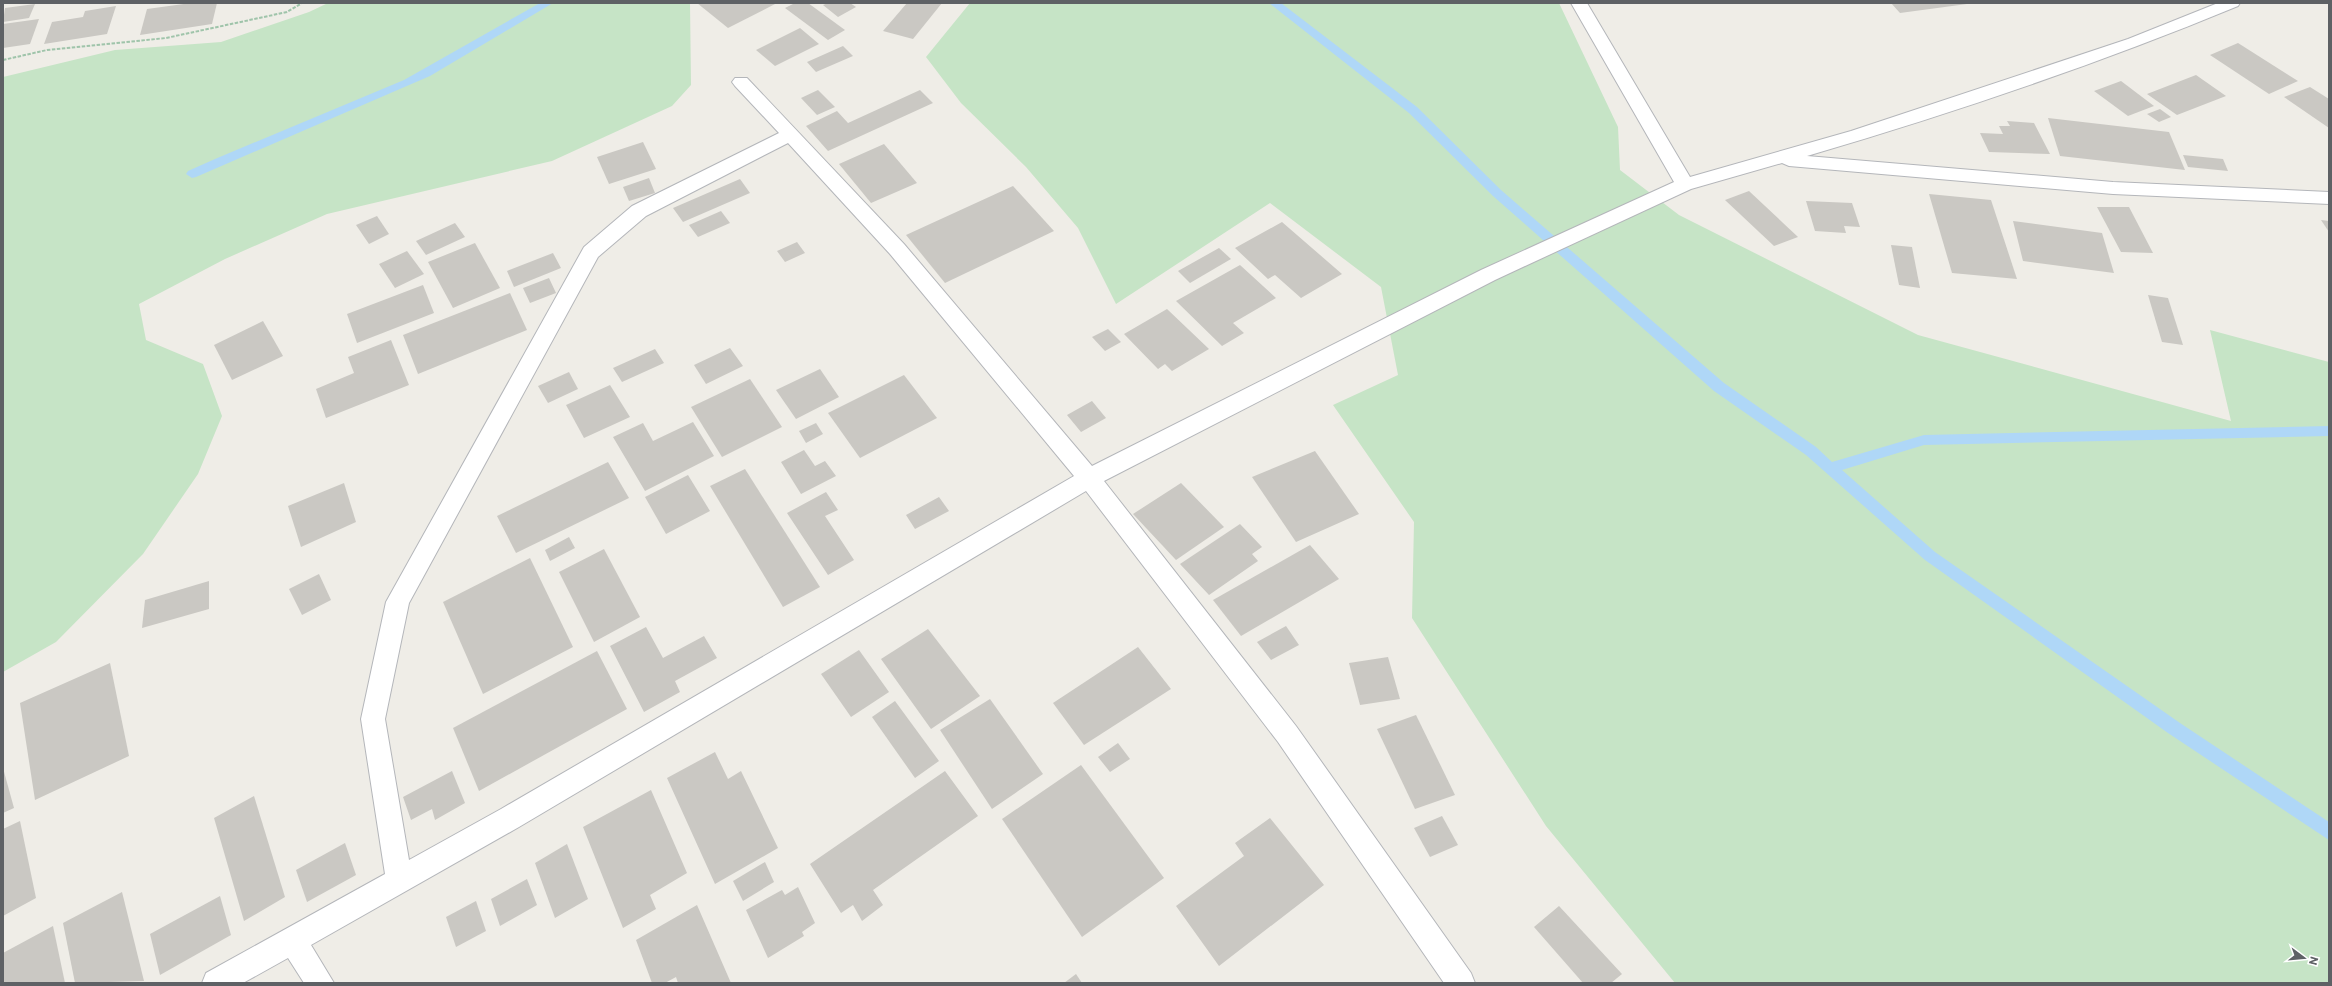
<svg xmlns="http://www.w3.org/2000/svg" width="2332" height="986" viewBox="0 0 2332 986" font-family="Commissioner,sans-serif">
  <style>
    .green { fill: #c6e4c6 }
    .lines { fill: none; stroke-linecap: round; stroke-linejoin: round }
    .stream { fill: #afd7f7; fill-rule: evenodd }
    .building { fill: #cac8c3 }
    .minor-casing { stroke: #b4b6ba; stroke-width: 2 }
    .path { stroke: #9fc4aa; stroke-width: 2; stroke-dasharray: 3.5 1.5; stroke-linecap: butt }
    .minor { fill: #fff; fill-rule: evenodd }
  </style>
  <rect width="100%" height="100%" fill="#efede7"/>
  <!-- green -->
  <g class="green">
    <polygon points="328,3 690,3 691,85 672,106 552,161 327,214 225,259 139,304 146,340 203,364 222,416 198,474 143,554 56,642 3,672 3,77 115,50 221,42 309,12"/>
    <polygon points="970,3 1559,3 1618,127 1620,170 1679,215 1918,335 2231,421 2210,330 2329,362 2329,983 1675,983 1546,826 1412,618 1414,522 1333,405 1398,375 1381,287 1270,203 1116,304 1078,228 1026,167 961,103 926,57"/>
  </g>
  <g class="lines">
    <!-- stream -->
    <g class="stream">
      <polygon points="540,3 553,3 430,76 196,177 192,178 186,174 188,171 215,159 404,80"/>
      <polygon points="1269,3 1281,3 1417,107 1501,190 1724,383 1816,447 1832,462 1924,435 2329,426 2329,436 1924,445 1842,470 1935,552 2180,723 2329,822 2329,840 2168,733 1925,560 1806,455 1714,391 1493,196 1409,113"/>
    </g>
  </g>
  <!-- building -->
  <g class="building">
    <polygon points="191,3 217,3 212,24 140,35 147,9"/>
    <polygon points="697,3 777,3 728,28"/>
    <polygon points="795,3 808,3 845,30 828,40 785,8"/>
    <polygon points="828,3 850,3 856,7 838,17 823,5"/>
    <polygon points="907,3 942,3 913,39 883,31"/>
    <polygon points="1891,3 1967,3 1967,4 1900,13"/>
    <polygon points="35,4 29,18 3,22 5,8"/>
    <polygon points="116,6 107,34 44,44 52,22 83,17 85,11"/>
    <polygon points="39,19 30,44 3,48 3,24"/>
    <polygon points="800,28 819,44 775,66 756,50"/>
    <polygon points="2238,43 2298,81 2269,94 2210,55"/>
    <polygon points="843,46 853,56 816,72 807,62"/>
    <polygon points="2196,75 2226,96 2177,115 2147,94"/>
    <polygon points="2121,81 2154,106 2128,116 2094,91"/>
    <polygon points="2310,87 2329,99 2329,128 2284,97"/>
    <polygon points="818,90 835,107 817,115 801,98"/>
    <polygon points="920,90 933,103 828,151 806,126 837,111 848,123"/>
    <polygon points="2160,109 2171,117 2159,122 2147,114"/>
    <polygon points="2048,118 2169,132 2185,170 2060,156"/>
    <polygon points="2007,121 2034,123 2050,154 1989,152 1980,133 2003,134 1999,126 2010,126"/>
    <polygon points="643,142 656,169 609,184 597,157"/>
    <polygon points="884,144 917,183 871,203 839,164"/>
    <polygon points="2183,155 2223,159 2228,171 2188,167"/>
    <polygon points="649,178 655,193 629,201 623,187"/>
    <polygon points="740,179 750,193 683,222 673,208"/>
    <polygon points="1013,186 1054,231 945,283 906,235"/>
    <polygon points="1749,191 1798,237 1774,246 1725,200"/>
    <polygon points="1929,194 1991,200 2017,279 1952,273"/>
    <polygon points="1806,201 1852,203 1860,227 1844,226 1846,233 1815,231"/>
    <polygon points="2097,207 2129,207 2153,253 2121,252"/>
    <polygon points="721,211 730,223 698,237 689,225"/>
    <polygon points="377,216 389,234 369,244 356,225"/>
    <polygon points="2321,220 2329,221 2329,232"/>
    <polygon points="2013,221 2102,233 2114,273 2023,261"/>
    <polygon points="1282,222 1342,274 1301,298 1275,275 1268,279 1235,248"/>
    <polygon points="455,223 465,237 426,255 416,241"/>
    <polygon points="797,242 805,253 785,262 777,251"/>
    <polygon points="475,243 500,288 453,308 428,262"/>
    <polygon points="1891,245 1912,247 1920,288 1899,285"/>
    <polygon points="1219,248 1231,259 1190,283 1178,271"/>
    <polygon points="407,251 424,274 395,288 379,264"/>
    <polygon points="553,253 561,268 514,287 507,271"/>
    <polygon points="1240,265 1276,298 1233,323 1244,333 1222,346 1176,301"/>
    <polygon points="549,278 556,293 530,303 523,288"/>
    <polygon points="423,285 434,313 357,343 347,314"/>
    <polygon points="510,293 527,330 418,374 403,335"/>
    <polygon points="2148,295 2168,298 2183,345 2162,342"/>
    <polygon points="1167,309 1209,349 1172,371 1165,364 1158,369 1124,334"/>
    <polygon points="263,321 283,356 232,380 214,345"/>
    <polygon points="1108,329 1121,342 1105,351 1092,337"/>
    <polygon points="391,340 409,385 326,418 316,389 354,373 348,357"/>
    <polygon points="730,348 743,366 706,384 694,365"/>
    <polygon points="655,349 664,363 622,382 613,368"/>
    <polygon points="820,369 839,397 796,419 776,390"/>
    <polygon points="569,372 578,389 548,403 538,386"/>
    <polygon points="904,375 937,418 860,458 828,413"/>
    <polygon points="750,379 782,427 722,457 691,407"/>
    <polygon points="610,385 630,417 584,438 566,405"/>
    <polygon points="1092,401 1106,418 1081,432 1067,415"/>
    <polygon points="693,422 714,456 645,491 613,437 643,423 653,441"/>
    <polygon points="816,423 823,434 806,443 799,431"/>
    <polygon points="804,450 815,466 825,461 836,476 801,494 781,462"/>
    <polygon points="1315,451 1359,514 1296,542 1252,477"/>
    <polygon points="608,462 629,498 516,553 497,516"/>
    <polygon points="745,469 820,587 783,607 710,486"/>
    <polygon points="688,475 710,511 666,534 645,497"/>
    <polygon points="344,483 356,522 301,547 288,506"/>
    <polygon points="1181,483 1224,527 1176,560 1133,514"/>
    <polygon points="826,492 838,510 825,516 854,560 828,575 787,513"/>
    <polygon points="939,497 949,511 915,529 906,515"/>
    <polygon points="1240,524 1262,547 1252,554 1258,561 1209,595 1180,564"/>
    <polygon points="569,537 575,548 550,561 545,550"/>
    <polygon points="1310,545 1339,579 1241,636 1213,600"/>
    <polygon points="604,549 640,617 594,642 559,572"/>
    <polygon points="530,558 573,647 483,694 443,602"/>
    <polygon points="319,574 331,600 302,615 289,589"/>
    <polygon points="209,581 209,609 142,628 145,600"/>
    <polygon points="1286,626 1299,645 1271,660 1257,642"/>
    <polygon points="646,627 663,658 704,636 717,658 675,681 680,692 644,712 610,646"/>
    <polygon points="928,629 980,696 931,729 881,659"/>
    <polygon points="1138,647 1171,689 1084,745 1053,703"/>
    <polygon points="859,650 889,692 851,717 821,674"/>
    <polygon points="597,651 627,709 479,791 453,728"/>
    <polygon points="1388,657 1400,699 1360,705 1349,663"/>
    <polygon points="110,663 129,756 35,800 20,703"/>
    <polygon points="990,699 1043,774 992,809 940,730"/>
    <polygon points="895,701 939,761 915,778 872,717"/>
    <polygon points="1416,715 1455,795 1415,809 1377,729"/>
    <polygon points="1118,743 1130,759 1110,772 1098,757"/>
    <polygon points="715,752 728,779 741,771 778,848 715,884 667,778"/>
    <polygon points="1081,765 1164,878 1082,937 1002,819"/>
    <polygon points="3,768 14,808 3,813"/>
    <polygon points="452,771 465,803 435,820 432,809 411,820 403,797"/>
    <polygon points="945,771 978,816 873,890 883,905 862,921 853,905 841,913 810,864"/>
    <polygon points="651,790 687,873 650,895 656,909 623,928 583,827"/>
    <polygon points="254,796 285,897 244,921 214,818"/>
    <polygon points="1442,816 1458,845 1430,857 1414,828"/>
    <polygon points="1270,818 1324,885 1219,966 1176,906 1244,856 1235,843"/>
    <polygon points="20,821 36,898 3,916 3,829"/>
    <polygon points="345,843 356,875 307,902 296,870"/>
    <polygon points="567,844 588,899 555,918 535,863"/>
    <polygon points="765,862 774,882 743,901 733,881"/>
    <polygon points="527,879 537,905 500,926 491,899"/>
    <polygon points="798,887 815,923 802,932 804,936 768,958 746,910 782,890 785,895"/>
    <polygon points="122,892 144,981 75,983 63,923"/>
    <polygon points="220,896 231,935 160,975 150,934"/>
    <polygon points="476,901 486,931 456,947 446,917"/>
    <polygon points="697,905 731,983 678,983 676,977 665,983 652,983 636,940"/>
    <polygon points="1559,906 1622,974 1611,983 1583,983 1534,927"/>
    <polygon points="53,926 65,983 3,983 3,953"/>
    <polygon points="1076,974 1082,983 1064,983"/>
  </g>
  <g class="lines">
    <!-- minor casing -->
    <g class="minor-casing">
      <path id="minor" d="M1571 3H1587L1690 177 1851 131 2128 39 2218 3H2240L2238 6C2098 64 1953 113 1807 156L2113 182 2329 192V204L2113 194 1789 166 1782 163 1691 189 1495 280 1104 481 1296 726 1471 973 1475 983H1444L1278 742 1086 491 519 827 311 945 334 983H304L288 958 243 983H202L206 973 385 874 361 719 386 602 584 247 632 206 779 133 735 86 732 82 735 78H747L904 244 1092 466 1481 270 1674 182ZM788 143 890 254 1074 476 501 809 409 860 385 719 409 603 598 257 646 216Z"/>
    </g>
    <!-- path -->
    <polyline class="path" points="3,60 47,50 166,38 287,12 302,3"/>
    <!-- minor -->
    <use href="#minor" class="minor"/>
  </g>
  <!-- border -->
  <rect width="2332" height="986" fill="none" stroke="#5e6165" stroke-width="8"/>
  <!-- north arrow -->
  <g transform="translate(2304 958) rotate(106)" stroke="#ffffff" stroke-width="3" paint-order="stroke">
  <path d="M0-3L7 15L0 10L-7 15Z" fill="#5e6165"/>
  <text y="-6" font-size="11" font-weight="bold" text-anchor="middle" fill="#5e6165">N</text>
  </g>
</svg>
